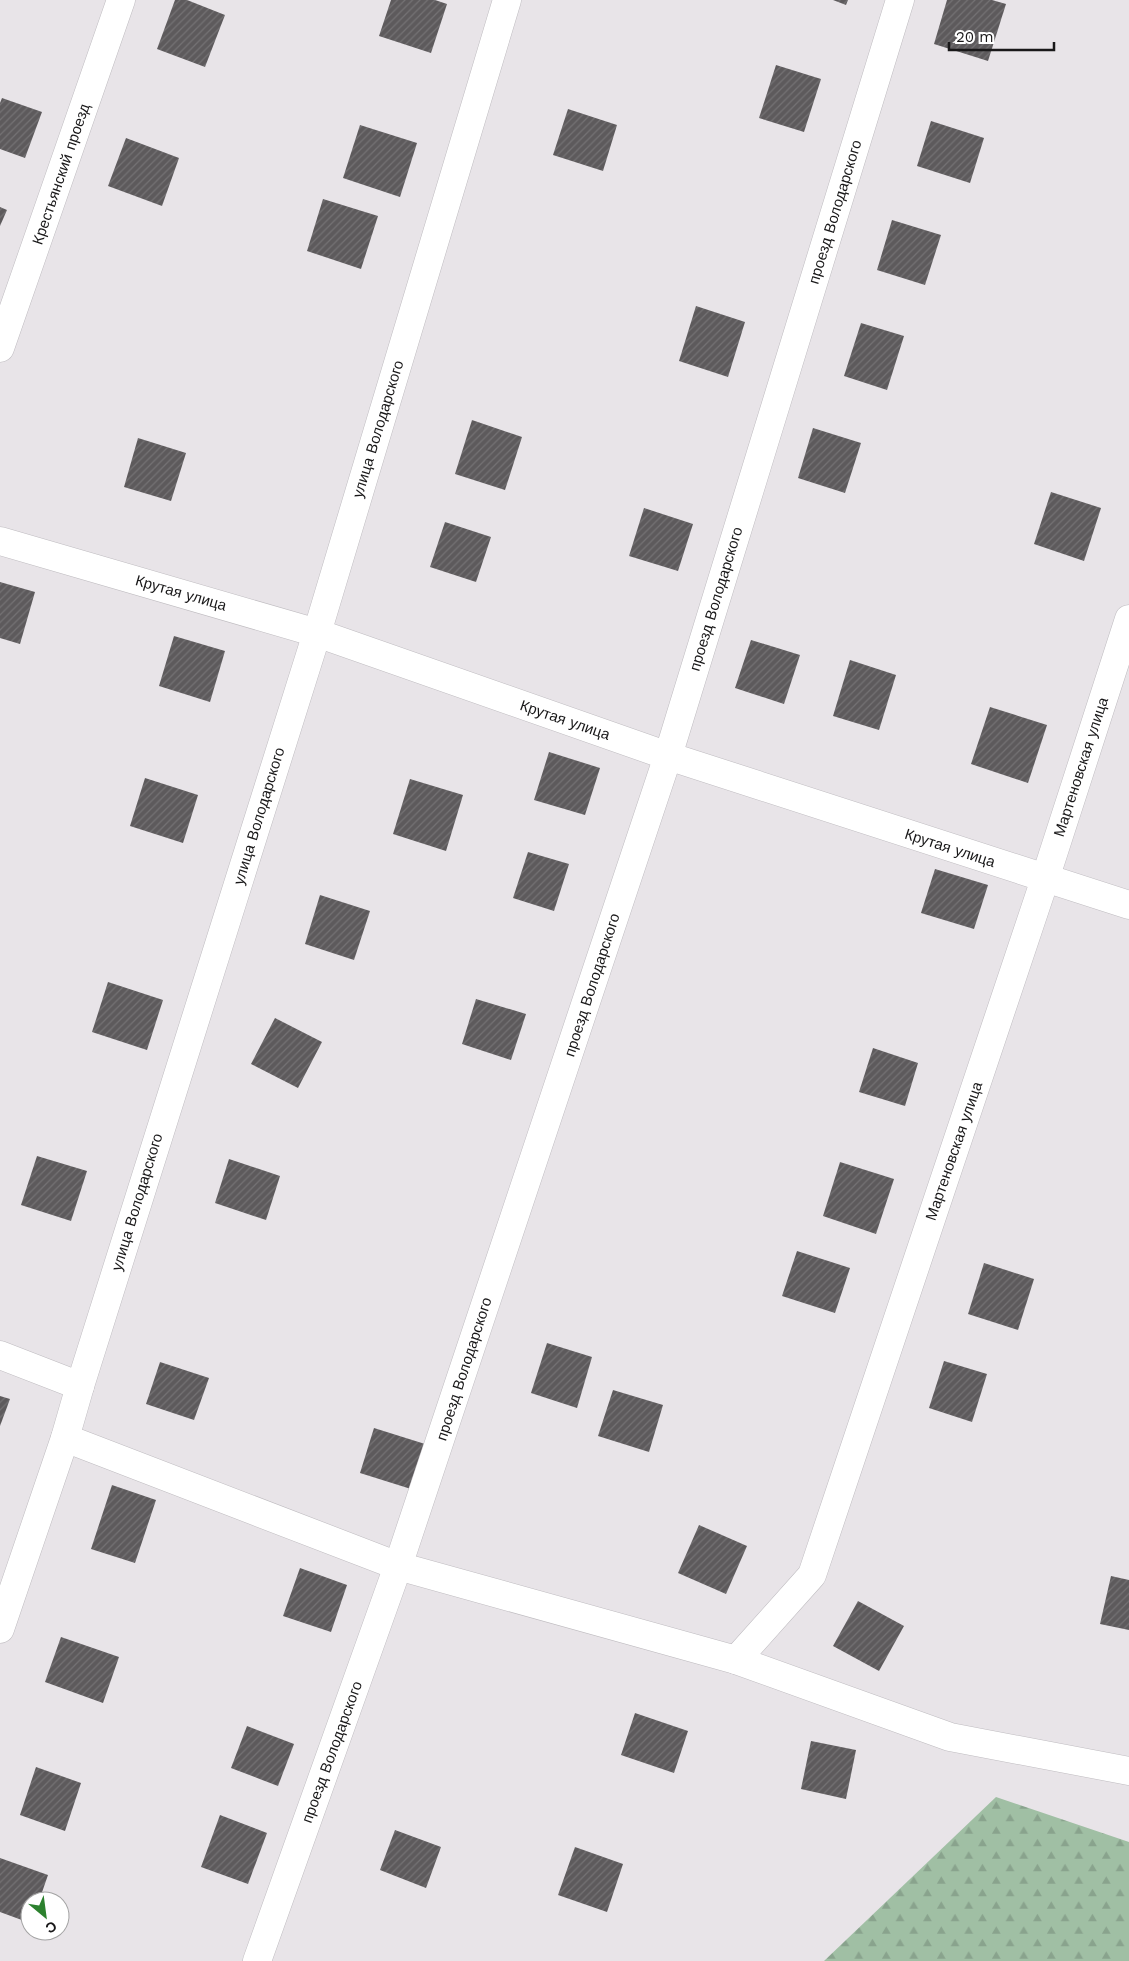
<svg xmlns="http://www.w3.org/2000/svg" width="1129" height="1961" viewBox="0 0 1129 1961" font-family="'Work Sans',sans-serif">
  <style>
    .forest { fill: url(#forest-firs) }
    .building { fill: url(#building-hatch) }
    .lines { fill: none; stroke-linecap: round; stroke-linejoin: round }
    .minor-casing { stroke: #bfbcc0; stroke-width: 29 }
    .minor { stroke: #fff; stroke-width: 28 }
    .labels { text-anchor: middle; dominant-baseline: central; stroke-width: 5; stroke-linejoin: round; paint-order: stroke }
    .street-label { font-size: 15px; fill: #191819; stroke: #fff }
  </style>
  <defs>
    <pattern id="forest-firs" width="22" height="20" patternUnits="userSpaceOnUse" patternTransform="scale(1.25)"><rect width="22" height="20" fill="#a0bfa4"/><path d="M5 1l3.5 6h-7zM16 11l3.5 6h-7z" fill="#89a38d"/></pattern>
    <pattern id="building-hatch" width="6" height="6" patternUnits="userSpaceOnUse" patternTransform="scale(1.25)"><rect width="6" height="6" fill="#5d5a5c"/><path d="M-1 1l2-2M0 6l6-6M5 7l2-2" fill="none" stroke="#747274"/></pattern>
  </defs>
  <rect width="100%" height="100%" fill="#e8e4e8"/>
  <!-- forest -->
  <polygon class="forest" points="996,1797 1129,1842 1129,1961 824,1961"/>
  <!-- building -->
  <g class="building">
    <polygon points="175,0 187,0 225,15 205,67 157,49"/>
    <polygon points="391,0 435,0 447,4 431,53 379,36"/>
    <polygon points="833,0 848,0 846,5"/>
    <polygon points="947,0 992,0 1006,4 988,61 934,44"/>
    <polygon points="776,65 821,79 804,132 759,118"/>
    <polygon points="2,98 42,112 25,158 0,149 0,103"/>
    <polygon points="568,109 617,125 603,171 553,155"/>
    <polygon points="931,121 984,138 970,183 917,166"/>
    <polygon points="360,125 417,143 400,197 343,178"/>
    <polygon points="126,138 179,158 162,206 108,186"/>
    <polygon points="323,199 378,216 361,269 307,251"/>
    <polygon points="0,207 7,210 0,226"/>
    <polygon points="892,220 941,235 925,285 877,270"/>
    <polygon points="696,306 745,322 728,377 679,361"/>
    <polygon points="861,323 904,336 887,390 844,376"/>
    <polygon points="472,420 522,437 505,490 455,474"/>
    <polygon points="813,428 861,443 845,493 798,478"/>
    <polygon points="138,438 186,453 171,501 124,487"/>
    <polygon points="1051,492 1101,508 1084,561 1034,544"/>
    <polygon points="644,508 693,524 678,571 629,556"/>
    <polygon points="445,522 491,537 476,582 430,567"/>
    <polygon points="0,582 35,592 20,644 0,638"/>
    <polygon points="174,636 225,651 210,702 159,686"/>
    <polygon points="751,640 800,655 784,704 735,688"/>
    <polygon points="850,660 896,675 879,730 833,716"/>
    <polygon points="990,707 1047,725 1028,783 971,764"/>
    <polygon points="549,752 600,768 585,815 534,800"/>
    <polygon points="145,778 198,795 183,843 130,826"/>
    <polygon points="410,779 463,795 446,851 393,834"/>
    <polygon points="528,852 569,864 554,911 513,898"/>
    <polygon points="935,869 988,885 974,929 921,913"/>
    <polygon points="320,895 370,911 354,960 305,944"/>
    <polygon points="108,982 163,1000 147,1050 92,1032"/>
    <polygon points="476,999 526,1014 511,1060 462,1044"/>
    <polygon points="275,1018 322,1042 298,1088 251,1064"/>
    <polygon points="873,1048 918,1063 905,1106 859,1092"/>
    <polygon points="37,1156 87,1171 71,1221 21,1205"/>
    <polygon points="229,1159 280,1176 266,1220 215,1203"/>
    <polygon points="840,1162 894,1179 876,1234 823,1216"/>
    <polygon points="797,1251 850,1268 835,1313 782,1296"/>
    <polygon points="984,1263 1034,1279 1018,1330 968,1314"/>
    <polygon points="547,1343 592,1357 577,1408 531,1393"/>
    <polygon points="944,1361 987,1374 972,1422 929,1408"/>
    <polygon points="160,1362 209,1378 194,1420 146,1404"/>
    <polygon points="613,1390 663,1405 649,1452 598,1436"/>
    <polygon points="0,1396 10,1399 0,1426"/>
    <polygon points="374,1428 425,1444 411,1489 360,1473"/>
    <polygon points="112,1485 156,1500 135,1563 91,1549"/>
    <polygon points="699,1525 747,1546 726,1594 678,1573"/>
    <polygon points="300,1568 347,1585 331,1632 283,1616"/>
    <polygon points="1111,1576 1129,1580 1129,1630 1100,1624"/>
    <polygon points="858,1601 904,1626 879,1671 833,1646"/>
    <polygon points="61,1637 119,1657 103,1703 45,1682"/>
    <polygon points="635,1713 688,1731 674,1773 621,1755"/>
    <polygon points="247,1726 294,1744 278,1786 231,1768"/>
    <polygon points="811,1741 856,1750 846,1799 801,1789"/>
    <polygon points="36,1767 81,1783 65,1831 20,1815"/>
    <polygon points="220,1815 267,1833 248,1884 201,1867"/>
    <polygon points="395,1830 441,1847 426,1888 380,1870"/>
    <polygon points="575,1847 623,1864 607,1912 558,1895"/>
    <polygon points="0,1858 48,1875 39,1901 30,1901 30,1923 0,1912"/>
  </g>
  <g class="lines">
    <!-- minor casing -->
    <g class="minor-casing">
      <g id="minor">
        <polyline points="0,348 121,0"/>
        <polyline points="0,541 317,633 668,756 1129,905"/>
        <polyline points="0,1355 80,1386"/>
        <polyline points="65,1438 398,1566 736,1660 950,1737 1129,1771"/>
        <polyline points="0,1629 65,1438 80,1386 317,633 507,0"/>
        <polyline points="736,1660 812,1575 1045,879 1129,619"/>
        <polyline points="257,1961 398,1566 668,756 900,0"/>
      </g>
    </g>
    <!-- minor -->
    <use href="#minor" class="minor"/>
  </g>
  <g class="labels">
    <!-- street labels -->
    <g class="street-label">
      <text transform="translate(61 174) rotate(-71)">Крестьянский проезд</text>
      <text transform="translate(835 212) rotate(-73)">проезд Володарского</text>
      <text transform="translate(378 429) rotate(-73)">улица Володарского</text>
      <text transform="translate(181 593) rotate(16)">Крутая улица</text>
      <text transform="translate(716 599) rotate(-73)">проезд Володарского</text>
      <text transform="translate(565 720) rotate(19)">Крутая улица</text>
      <text transform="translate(1081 767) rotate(-72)">Мартеновская улица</text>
      <text transform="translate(259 816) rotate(-73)">улица Володарского</text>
      <text transform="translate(950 848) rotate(18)">Крутая улица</text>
      <text transform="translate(592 985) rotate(-72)">проезд Володарского</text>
      <text transform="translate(954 1151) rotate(-71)">Мартеновская улица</text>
      <text transform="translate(137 1202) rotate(-73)">улица Володарского</text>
      <text transform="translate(464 1369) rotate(-72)">проезд Володарского</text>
      <text transform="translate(332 1752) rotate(-70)">проезд Володарского</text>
    </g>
  </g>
  <!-- north arrow -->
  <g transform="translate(45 1916) rotate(151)"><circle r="24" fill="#ffffff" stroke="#a3a3a3"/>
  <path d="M0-4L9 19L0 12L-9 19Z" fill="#2c812e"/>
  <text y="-8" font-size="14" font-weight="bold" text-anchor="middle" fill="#191819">С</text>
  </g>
  <!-- scale -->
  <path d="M949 42v8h105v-8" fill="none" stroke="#191819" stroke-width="2.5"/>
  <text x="956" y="42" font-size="15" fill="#191819" stroke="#ffffff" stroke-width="4" paint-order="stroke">20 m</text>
</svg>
